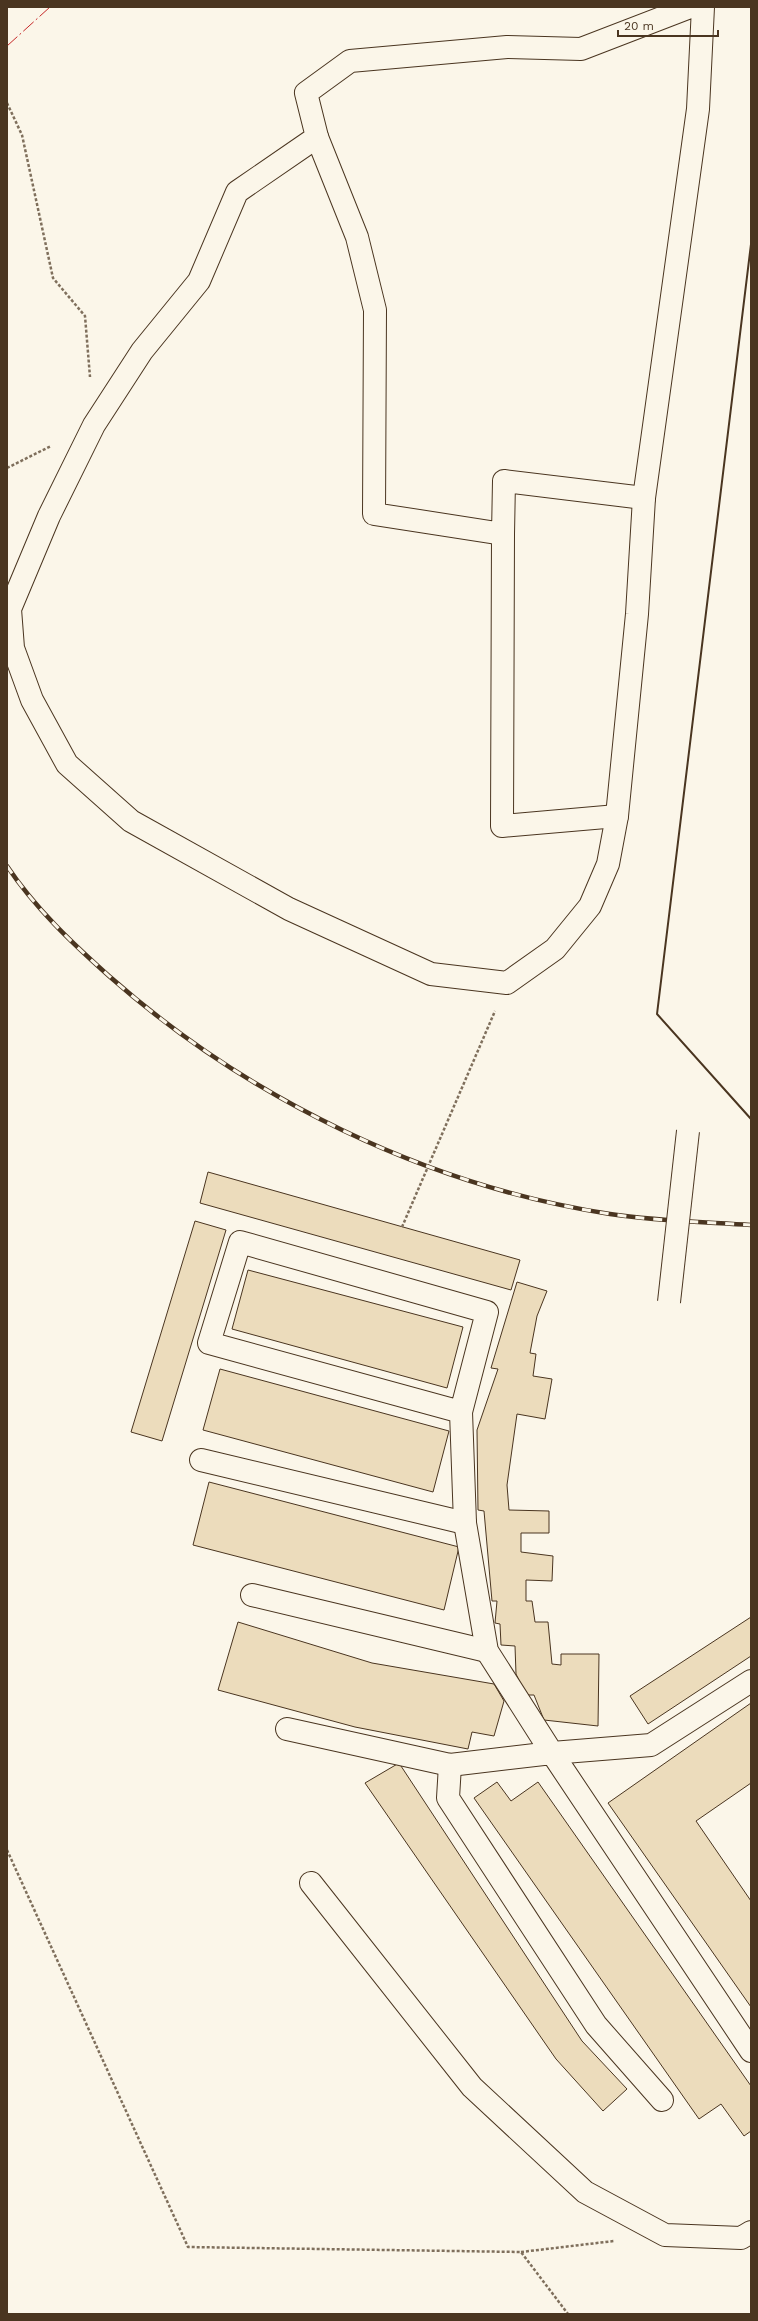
<svg xmlns="http://www.w3.org/2000/svg" width="758" height="2321" viewBox="0 0 758 2321" font-family="'Work Sans',sans-serif">
  <style>
    .building { fill: #ecdcbc; stroke: #4a3520 }
    .lines { fill: none; stroke-linecap: round; stroke-linejoin: round }
    .minor-casing { stroke: #4a3520; stroke-width: 24 }
    .path { stroke: #7f6f5c; stroke-width: 2.5; stroke-dasharray: 3 2; stroke-linecap: butt }
    .minor { stroke: #fbf6e9; stroke-width: 22 }
    .rail-casing { stroke: #4a3520; stroke-width: 4.5 }
    .rail { stroke: #fbf6e9; stroke-width: 3; stroke-dasharray: 9; stroke-linecap: butt }
    .minor-bridge-casing { stroke: #4a3520; stroke-width: 24; stroke-linecap: butt }
    .minor-bridge { stroke: #fbf6e9; stroke-width: 22 }
    .wall { stroke: #4a3520; stroke-width: 2 }
    .power { stroke: #c62828; stroke-width: 1; stroke-dasharray: 14 3 2 3; stroke-linecap: butt }
  </style>
  <rect width="100%" height="100%" fill="#fbf6e9"/>
  <!-- building -->
  <g class="building">
    <polygon points="208,1172 520,1260 511,1290 200,1203"/>
    <polygon points="195,1221 226,1230 162,1441 131,1432"/>
    <polygon points="248,1270 463,1327 447,1388 232,1329"/>
    <polygon points="517,1282 547,1291 537,1316 530,1353 536,1354 533,1376 552,1379 545,1419 517,1414 507,1485 509,1510 549,1511 549,1533 521,1533 521,1552 553,1556 552,1581 526,1580 526,1601 532,1601 535,1622 548,1622 552,1664 561,1665 561,1654 599,1654 598,1726 544,1720 534,1695 526,1695 516,1674 515,1646 501,1645 500,1624 495,1623 497,1601 492,1601 484,1511 478,1510 477,1430 498,1369 491,1368"/>
    <polygon points="220,1369 449,1431 433,1492 203,1430"/>
    <polygon points="209,1482 459,1547 444,1610 193,1545"/>
    <polygon points="751,1617 751,1656 648,1724 630,1696"/>
    <polygon points="238,1622 372,1663 494,1684 504,1701 494,1736 472,1732 468,1749 355,1727 218,1690"/>
    <polygon points="751,1703 751,1783 696,1821 751,1901 751,2007 608,1803"/>
    <polygon points="399,1763 582,2041 627,2089 603,2111 556,2059 365,1783"/>
    <polygon points="497,1782 511,1801 538,1782 751,2086 751,2131 744,2136 721,2104 699,2119 474,1798"/>
  </g>
  <g class="lines">
    <!-- minor casing -->
    <g class="minor-casing">
      <g id="minor">
        <polyline points="690,7 581,49 507,47 350,61 306,93 317,137 237,192 199,281 142,351 94,425 49,516 10,609 13,648 32,700 67,764 131,821 289,909 431,974 507,983 555,949 590,906 608,864 617,816 637,614 644,498 698,109 703,7"/>
        <polyline points="317,137 357,237 375,310 374,514 503,534 504,481 644,498"/>
        <polyline points="503,534 502,826 617,816"/>
        <polyline points="461,1412 209,1343 240,1242 487,1312 461,1412 465,1523 487,1651 552,1753 651,1745 751,1681"/>
        <polyline points="201,1460 465,1523"/>
        <polyline points="252,1595 487,1651"/>
        <polyline points="287,1729 450,1765 552,1753 751,2051"/>
        <polyline points="450,1765 448,1798 596,2025 662,2100"/>
        <polyline points="311,1883 472,2087 585,2192 665,2235 741,2238 751,2232"/>
      </g>
    </g>
    <!-- path -->
    <g class="path">
      <polyline points="7,103 22,135 53,278 85,316 90,377"/>
      <polyline points="7,468 51,446"/>
      <polyline points="402,1227 495,1011"/>
      <polyline points="7,1850 188,2247 521,2252 568,2314"/>
      <polyline points="521,2252 614,2241"/>
    </g>
    <!-- minor -->
    <use href="#minor" class="minor"/>
    <!-- rail casing -->
    <g class="rail-casing">
      <path id="rail" d="M7 866C35 908 72 943 109 976 247 1098 427 1186 610 1214 656 1221 704 1222 751 1225"/>
    </g>
    <!-- rail -->
    <use href="#rail" class="rail"/>
    <!-- minor-bridge casing -->
    <g class="minor-bridge-casing">
      <polyline id="minor-bridge" points="669,1302 688,1131"/>
    </g>
    <!-- minor-bridge -->
    <use href="#minor-bridge" class="minor-bridge"/>
    <!-- wall -->
    <polyline class="wall" points="751,244 657,1014 751,1119"/>
    <!-- power -->
    <polyline class="power" points="7,46 50,7"/>
  </g>
  <!-- border -->
  <rect width="758" height="2321" fill="none" stroke="#4a3520" stroke-width="16"/>
  <!-- scale -->
  <path d="M618 30v6h100v-6" fill="none" stroke="#4a3520" stroke-width="2"/>
  <text x="624" y="30" font-size="12" fill="#4a3520" stroke="#fbf6e9" stroke-width="3" paint-order="stroke">20 m</text>
</svg>
